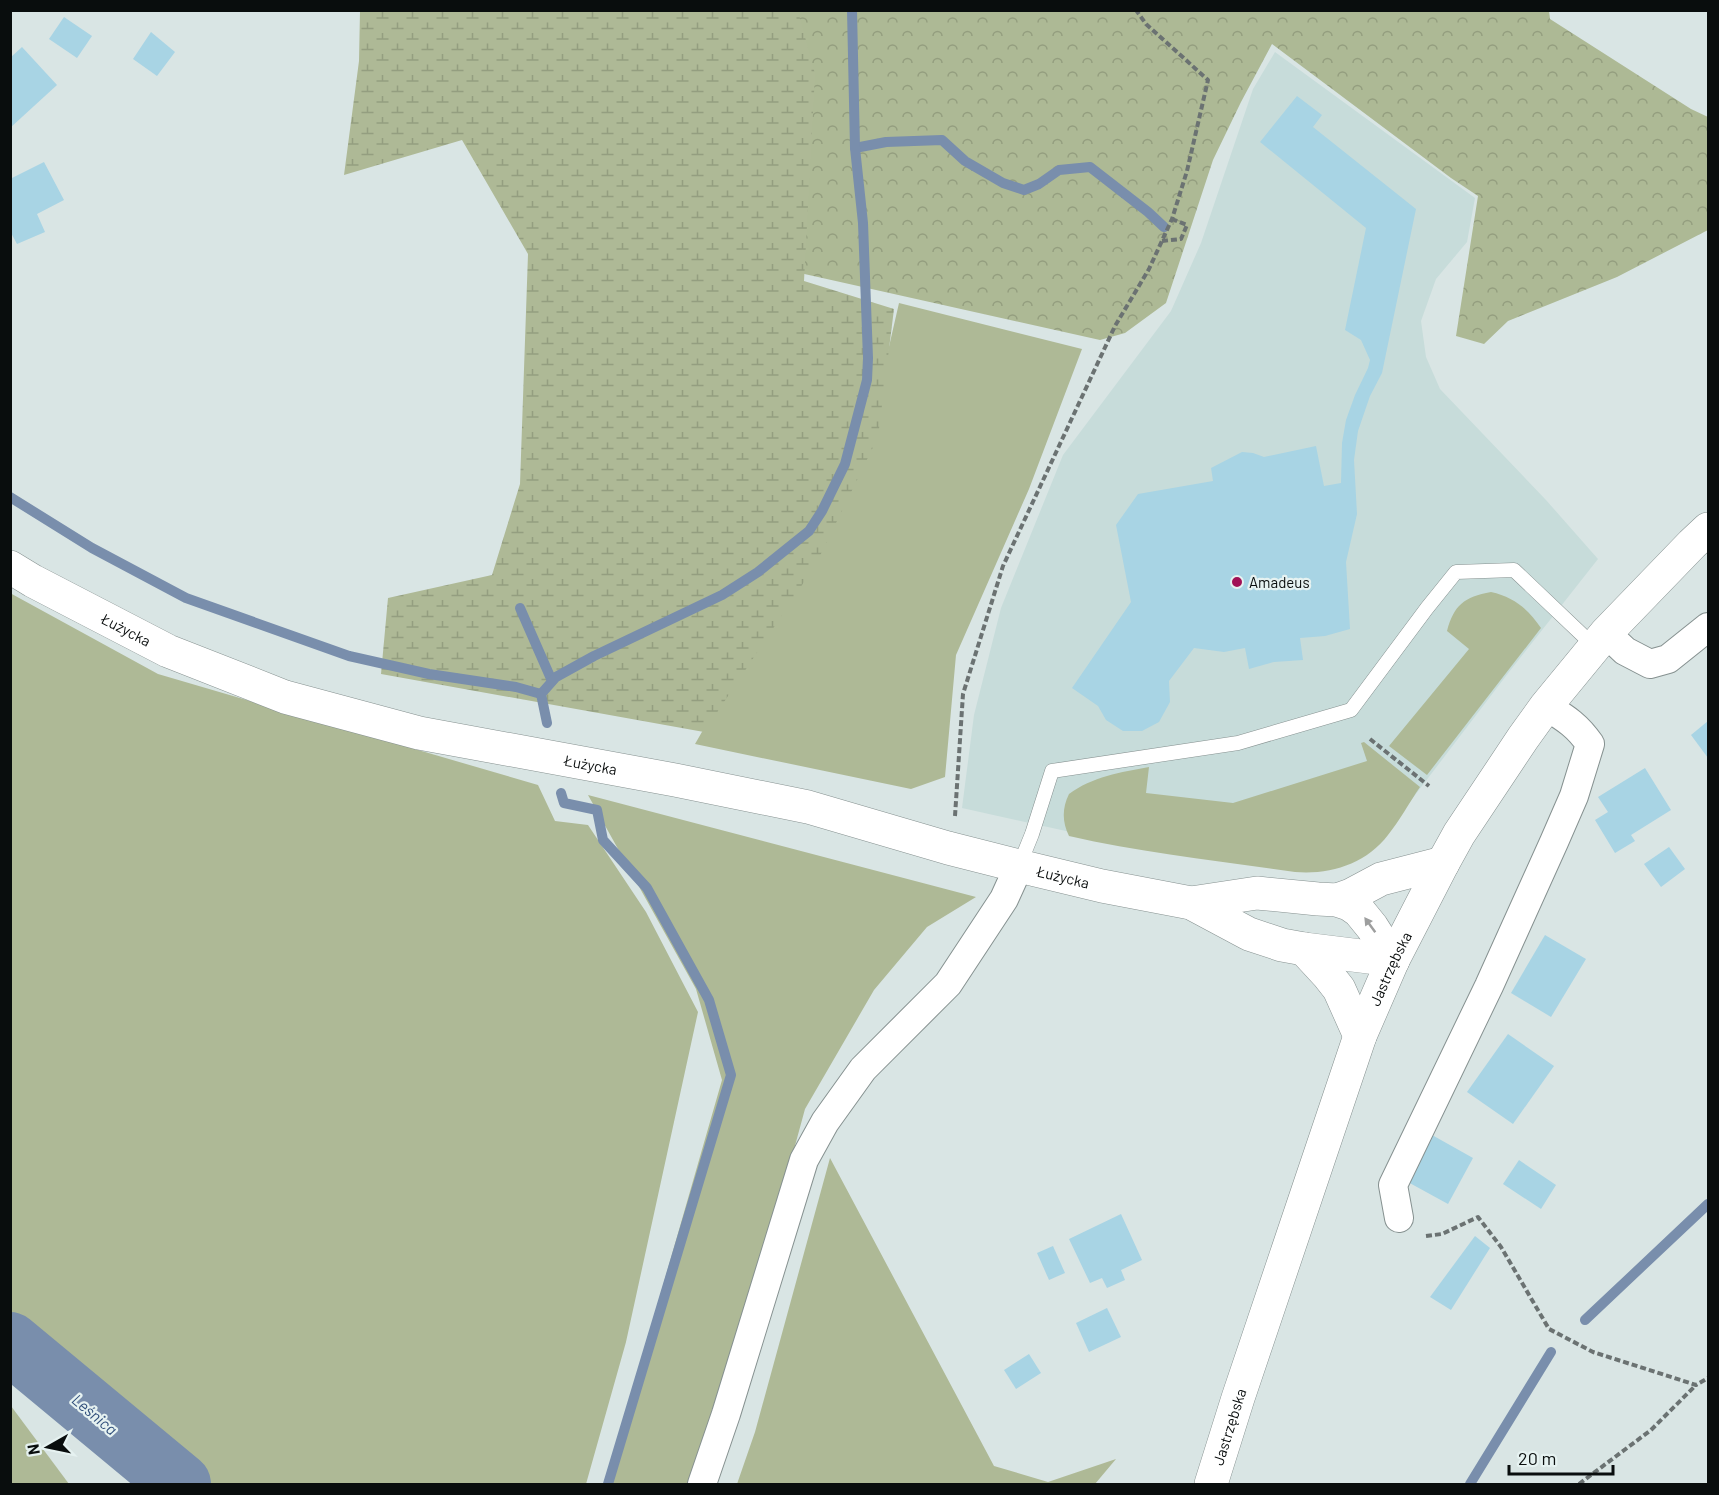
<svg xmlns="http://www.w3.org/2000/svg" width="1719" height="1495" viewBox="0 0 1719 1495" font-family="Barlow,sans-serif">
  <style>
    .built { fill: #c7dcda }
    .grass { fill: #aeb996 }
    .forest { fill: url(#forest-crowns) }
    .wetland { fill: url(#wetland-marsh) }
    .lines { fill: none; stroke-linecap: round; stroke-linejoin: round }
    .stream { stroke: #798eac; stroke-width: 10 }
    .river { stroke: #798eac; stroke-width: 62 }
    .building { fill: #a8d4e4 }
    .lane-casing { stroke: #869190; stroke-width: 15 }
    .street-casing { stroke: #869190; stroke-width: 30 }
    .secondary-casing { stroke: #869190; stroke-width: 34 }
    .path { stroke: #6b7272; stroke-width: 4; stroke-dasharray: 6 3; stroke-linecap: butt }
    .lane { stroke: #fff; stroke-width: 14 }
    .street { stroke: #fff; stroke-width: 28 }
    .secondary { stroke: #fff; stroke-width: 33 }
    .oneway { fill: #9d9e9e }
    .poi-dot { fill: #a11056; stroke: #e6f2f1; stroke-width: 2 }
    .labels { text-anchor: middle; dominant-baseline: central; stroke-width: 4.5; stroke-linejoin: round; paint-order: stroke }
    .poi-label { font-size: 15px; fill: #090d0d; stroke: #e6f2f1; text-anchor: start }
    .street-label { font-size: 15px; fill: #090d0d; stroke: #e6f2f1 }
    .water-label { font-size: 16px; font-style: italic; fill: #32507c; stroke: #e6f2f1 }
  </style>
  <defs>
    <pattern id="forest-crowns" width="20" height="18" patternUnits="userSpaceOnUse" patternTransform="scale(1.5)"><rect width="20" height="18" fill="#adb995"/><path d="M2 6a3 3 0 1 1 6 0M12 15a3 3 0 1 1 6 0" fill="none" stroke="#949e7f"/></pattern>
    <pattern id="wetland-marsh" width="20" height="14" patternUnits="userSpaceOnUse" patternTransform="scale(1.5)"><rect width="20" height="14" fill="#aeb996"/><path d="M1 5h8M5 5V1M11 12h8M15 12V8" fill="none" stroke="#949e80"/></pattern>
  </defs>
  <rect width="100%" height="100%" fill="#d9e5e4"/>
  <!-- built -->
  <polygon class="built" points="1275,52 1475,198 1467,242 1436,279 1421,321 1426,357 1440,389 1546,500 1598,559 1509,672 1396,820 1075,833 962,808 974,715 1001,608 1063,455 1171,311 1201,243 1253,89"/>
  <!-- grass -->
  <g class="grass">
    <polygon points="899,303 1082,349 1029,489 956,655 945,777 911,789 695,744 866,447"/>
    <path d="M1491 592C1514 597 1528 609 1541 628L1427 775 1389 746 1469 649 1447 631C1454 605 1464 597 1491 592Z"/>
    <polygon points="10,593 158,674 538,785 555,821 588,825 646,912 698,1012 626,1342 586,1484 210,1484 11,1317"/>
    <path d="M1364 742 1420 787C1409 803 1400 820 1388 835 1366 864 1330 875 1295 872 1220 861 1143 853 1069 836 1062 822 1062 808 1069 794 1092 777 1121 772 1149 767L1146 793 1233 803 1367 761 1361 743Z"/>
    <polygon points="588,795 976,897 927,927 874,990 805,1109 760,1274 690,1484 606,1484 722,1080 696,989"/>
    <polygon points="830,1158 994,1466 1048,1482 1116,1459 1095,1484 737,1484 755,1432"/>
    <polygon points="10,1406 11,1406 69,1484 11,1484"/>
  </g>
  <!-- forest -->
  <polygon class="forest" points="778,11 1549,11 1550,19 1691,109 1708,117 1708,230 1617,277 1508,321 1484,344 1456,336 1478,196 1451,178 1272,44 1241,102 1213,160 1166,303 1125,333 1100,340 791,271"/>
  <!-- wetland -->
  <polygon class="wetland" points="360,11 798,11 815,74 804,281 894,309 878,437 816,564 704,732 381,674 388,598 492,575 520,484 528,254 462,140 344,175 359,61"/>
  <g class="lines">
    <!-- stream -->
    <g class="stream">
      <polyline points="855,148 886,142 942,140 965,161 1003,183 1024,190 1039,184 1059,170 1090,167 1148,212 1164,227"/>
      <polyline points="10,497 92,548 186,598 349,656 429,674 516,687 541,694"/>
      <polyline points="520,608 552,681"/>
      <polyline points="547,723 541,694 556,677 594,656 722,595 758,572 809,531 822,511 845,464 867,380 868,358 863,223 855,148 852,10"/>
      <polyline points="561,793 564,803 597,810 603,840 647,888 709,1000 731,1075 608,1484"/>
      <polyline points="1585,1320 1708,1204"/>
      <polyline points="1470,1484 1551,1352"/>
    </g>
    <!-- river -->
    <polyline class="river" points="10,1343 180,1484"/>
  </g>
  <!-- building -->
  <g class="building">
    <polygon points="64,17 92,36 77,58 49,39"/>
    <polygon points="151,32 175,52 157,76 133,59"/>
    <polygon points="22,47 57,85 10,128 10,58"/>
    <polygon points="1297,96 1322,115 1313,127 1416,209 1382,373 1370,396 1358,431 1354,460 1357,514 1346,562 1350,629 1325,636 1300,638 1303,660 1274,662 1249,669 1245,648 1224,652 1194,648 1169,681 1170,702 1159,722 1142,731 1123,731 1106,720 1098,706 1072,688 1131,602 1116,525 1138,494 1213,481 1211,468 1242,452 1253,453 1264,457 1316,446 1324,486 1341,483 1342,443 1346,420 1355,395 1368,368 1370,360 1361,340 1345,330 1366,228 1260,142"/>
    <polygon points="44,162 64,200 37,214 45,232 17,244 10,231 10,179"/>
    <polygon points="1708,721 1708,758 1691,735"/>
    <polygon points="1645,768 1671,810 1631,835 1635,841 1615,853 1595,820 1608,812 1598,797"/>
    <polygon points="1669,847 1685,869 1661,887 1644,864"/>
    <polygon points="1545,935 1586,959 1551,1017 1511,993"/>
    <polygon points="1508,1034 1554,1066 1513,1124 1467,1092"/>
    <polygon points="1432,1135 1473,1158 1448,1204 1406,1181"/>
    <polygon points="1519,1160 1556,1185 1541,1209 1503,1184"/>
    <polygon points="1121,1214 1142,1260 1121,1270 1125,1280 1107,1288 1102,1278 1090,1283 1069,1239"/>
    <polygon points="1475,1236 1490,1248 1451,1310 1430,1297"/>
    <polygon points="1053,1246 1065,1273 1049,1280 1037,1253"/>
    <polygon points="1107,1308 1121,1337 1089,1352 1076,1323"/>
    <polygon points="1029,1354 1041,1373 1016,1389 1004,1370"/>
  </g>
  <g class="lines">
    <!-- lane casing -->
    <g class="lane-casing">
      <polyline id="lane" points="1019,866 1032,834 1052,771 1238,743 1351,710 1427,608 1456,572 1514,570 1594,646"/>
    </g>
    <!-- street casing -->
    <g class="street-casing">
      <g id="street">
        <polyline points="1606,633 1625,651 1650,664 1668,659 1708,627"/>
        <path d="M1399 1218 1393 1185 1489 986 1554 842 1574 796 1590 744C1577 725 1565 718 1546 706"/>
        <polyline points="702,1484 726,1414 804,1160 825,1122 863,1069 948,984 1004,899 1019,866"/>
      </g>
    </g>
    <!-- secondary casing -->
    <g class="secondary-casing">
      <g id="secondary">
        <path id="s1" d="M10 567 33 581 168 651 285 697 419 733 675 780 808 807 948 848 1019 866 1102 886 1191 903 1249 934 1282 945 1304 949 1393 960"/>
        <polyline points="1337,900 1351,895 1381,879 1443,863"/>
        <polyline points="1191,903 1257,893 1318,899 1337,900 1349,904 1359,911 1372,927 1393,960"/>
        <polyline points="1304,949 1328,975 1339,989 1360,1036"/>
        <path id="s2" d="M1211 1484 1238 1398 1360 1036 1393 960 1443 863 1459 834 1523 738 1546 706 1606 633 1692 544 1708 529"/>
      </g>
    </g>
    <!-- path -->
    <g class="path">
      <polyline points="1162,241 1181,239 1187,225 1172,219"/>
      <polyline points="1370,739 1429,786"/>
      <polyline points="955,816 963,694 1003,566 1115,326 1149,269 1172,219 1187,171 1208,80 1146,24 1136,10"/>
      <polyline points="1426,1236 1442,1234 1478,1217 1501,1247 1549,1329 1593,1352 1696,1385 1708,1378"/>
      <polyline points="1579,1484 1651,1430 1696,1385"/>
    </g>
    <!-- lane -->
    <use href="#lane" class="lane"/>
    <!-- street -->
    <use href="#street" class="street"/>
    <!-- secondary -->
    <use href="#secondary" class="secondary"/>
  </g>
  <!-- one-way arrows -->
  <defs><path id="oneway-solid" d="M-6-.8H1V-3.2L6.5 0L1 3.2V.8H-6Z" transform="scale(1.5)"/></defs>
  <use class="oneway" href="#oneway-solid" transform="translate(1370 925) rotate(-126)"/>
  <!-- markers -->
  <circle class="poi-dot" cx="1237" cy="582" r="6"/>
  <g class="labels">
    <!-- poi labels -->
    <g class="poi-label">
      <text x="1249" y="582">Amadeus</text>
    </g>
    <!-- street labels -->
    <g class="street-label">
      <text stroke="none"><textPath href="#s1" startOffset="132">Łużycka</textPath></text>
      <text stroke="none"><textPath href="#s1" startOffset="618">Łużycka</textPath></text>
      <text stroke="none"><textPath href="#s1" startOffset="1104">Łużycka</textPath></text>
      <text stroke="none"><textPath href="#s2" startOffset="546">Jastrzębska</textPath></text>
      <text stroke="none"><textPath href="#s2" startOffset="60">Jastrzębska</textPath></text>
    </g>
    <!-- water labels -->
    <g class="water-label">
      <text transform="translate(95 1414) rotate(40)">Leśnica</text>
    </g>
  </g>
  <!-- border -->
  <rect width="1719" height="1495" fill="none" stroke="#090d0d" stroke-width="24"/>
  <!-- north arrow -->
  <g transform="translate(48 1447) rotate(261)" stroke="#e6f2f1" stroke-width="4.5" paint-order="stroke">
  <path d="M0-4.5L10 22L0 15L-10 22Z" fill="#090d0d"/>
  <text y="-9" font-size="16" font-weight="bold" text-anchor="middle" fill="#090d0d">N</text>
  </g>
  <!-- scale -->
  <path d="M1509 1465v9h104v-9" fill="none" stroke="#090d0d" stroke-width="3"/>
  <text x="1518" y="1465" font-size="18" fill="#090d0d" stroke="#e6f2f1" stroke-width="4.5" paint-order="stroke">20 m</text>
</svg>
